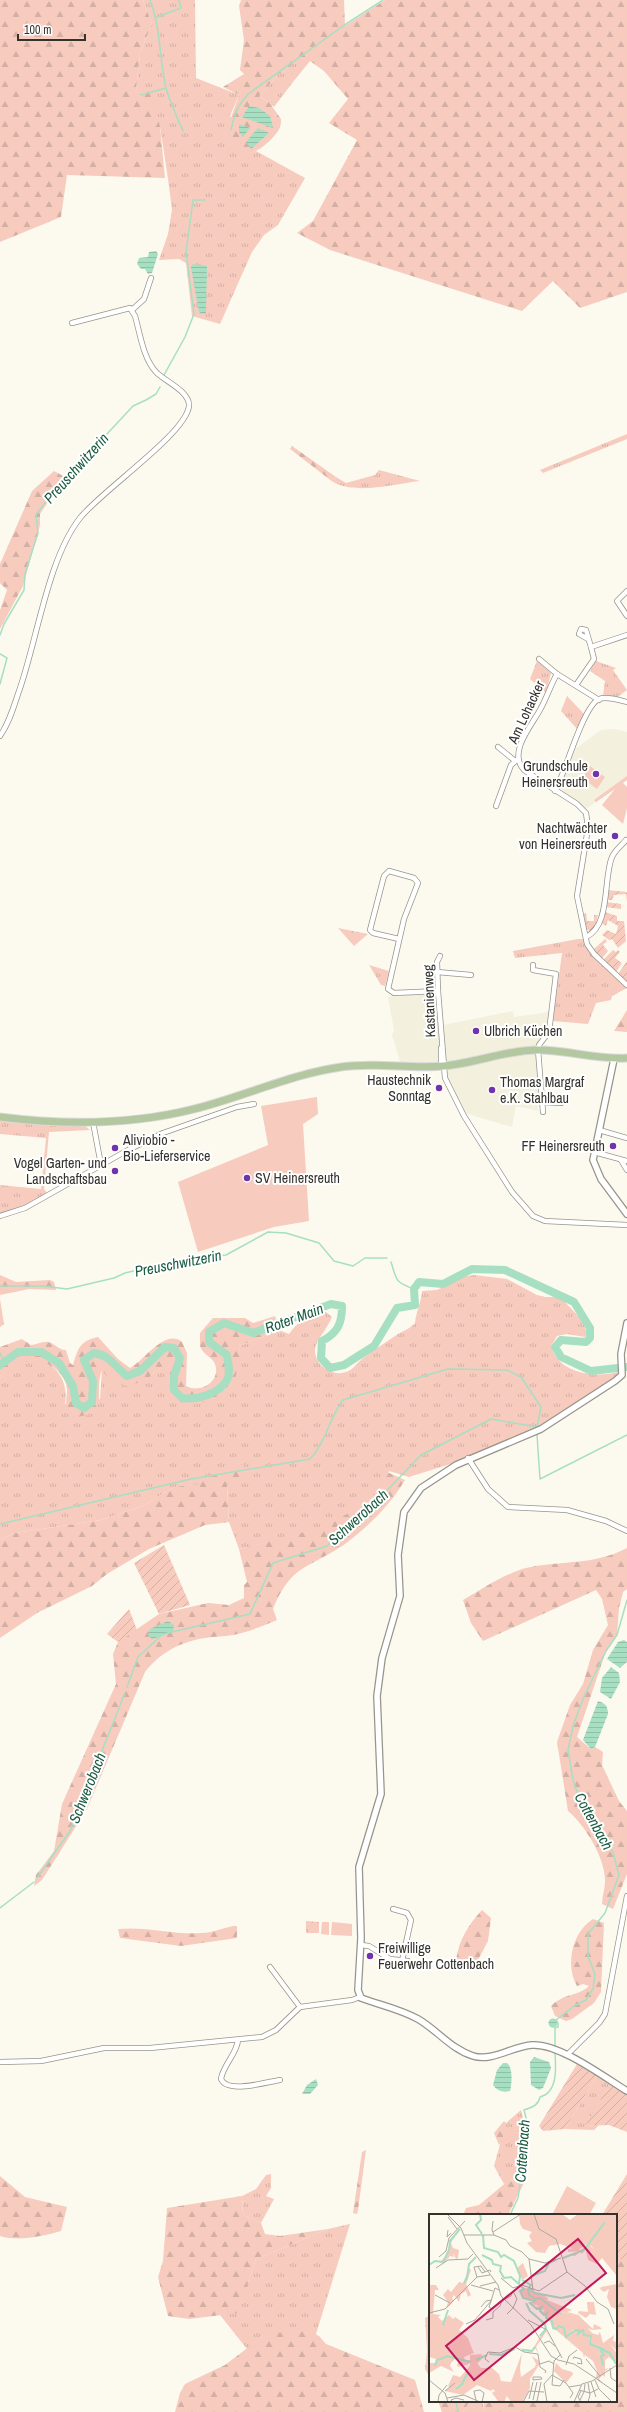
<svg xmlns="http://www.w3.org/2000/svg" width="627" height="2412" viewBox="0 0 627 2412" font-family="'Archivo Narrow',sans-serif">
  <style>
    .built { fill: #f3f0dd }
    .grass { fill: url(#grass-tufts) }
    .forest { fill: url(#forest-firs) }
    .park { fill: url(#park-crowns) }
    .garden { fill: url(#garden-furrows) }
    .pitch { fill: #f7cbbe }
    .water { fill: url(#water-rules) }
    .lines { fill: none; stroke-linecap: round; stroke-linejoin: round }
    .stream { stroke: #a7dfc2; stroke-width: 1.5 }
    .river { stroke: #a7dfc2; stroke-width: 8 }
    .minor-casing { stroke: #97958a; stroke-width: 6 }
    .tertiary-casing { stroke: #97958a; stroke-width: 8 }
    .primary-casing { stroke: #dadad9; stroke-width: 9 }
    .minor { stroke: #fff; stroke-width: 4.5 }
    .tertiary { stroke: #fff; stroke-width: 5.5 }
    .primary { stroke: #b3c8a0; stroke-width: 7 }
    .poi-dot { fill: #6f34a9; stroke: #fff; stroke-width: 1.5 }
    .labels { text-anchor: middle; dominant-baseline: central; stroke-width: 4; stroke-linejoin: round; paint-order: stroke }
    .street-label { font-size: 14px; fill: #33322d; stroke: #fff }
    .poi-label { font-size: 14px; fill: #33322d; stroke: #fff; text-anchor: end }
    .water-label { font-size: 15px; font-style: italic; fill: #1b5c41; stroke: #fff }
    .inset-river { fill: none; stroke: #a7dfc2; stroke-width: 2 }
    .inset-road { fill: none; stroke: #acaaa1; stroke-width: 1 }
    .view { fill: #c2185b; fill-opacity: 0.15; stroke: #c2185b; stroke-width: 2 }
    .inset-edge { fill: none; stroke: #33322d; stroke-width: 2 }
  </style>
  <defs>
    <pattern id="grass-tufts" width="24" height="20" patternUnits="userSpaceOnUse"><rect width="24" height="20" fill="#f7cbbe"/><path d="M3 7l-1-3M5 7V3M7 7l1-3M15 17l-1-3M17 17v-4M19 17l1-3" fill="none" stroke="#d4afa4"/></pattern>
    <pattern id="forest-firs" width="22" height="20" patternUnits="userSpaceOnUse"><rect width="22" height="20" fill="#f7cbbe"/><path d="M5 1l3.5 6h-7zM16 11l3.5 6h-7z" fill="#d4afa4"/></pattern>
    <pattern id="park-crowns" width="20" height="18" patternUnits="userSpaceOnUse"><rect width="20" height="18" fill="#f7cbbe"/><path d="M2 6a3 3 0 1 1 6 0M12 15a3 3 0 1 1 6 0" fill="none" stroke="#d4afa4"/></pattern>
    <pattern id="garden-furrows" width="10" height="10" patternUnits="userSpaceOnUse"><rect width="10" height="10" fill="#f7cbbe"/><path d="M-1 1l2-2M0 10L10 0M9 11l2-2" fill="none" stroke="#d4afa4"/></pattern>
    <pattern id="water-rules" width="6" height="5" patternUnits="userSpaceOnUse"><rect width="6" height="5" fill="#a7dfc2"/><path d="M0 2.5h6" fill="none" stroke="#90c0a7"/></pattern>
  </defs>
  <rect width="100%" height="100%" fill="#fcfaef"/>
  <!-- built -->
  <g class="built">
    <polygon points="615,729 627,732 627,780 586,809 560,791 560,787 575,749 601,730"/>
    <polygon points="432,994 435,995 438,1026 513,1011 514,1017 548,1012 548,1032 537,1047 538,1111 516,1106 512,1127 464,1113 440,1063 400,1062 392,1035 394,1030 388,998 390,996"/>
  </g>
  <!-- grass -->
  <g class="grass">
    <polygon points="143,0 195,0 196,78 239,95 230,116 250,153 256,151 305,178 278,225 264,235 252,252 220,324 192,316 186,263 179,259 159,260 168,234 172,210 168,179 160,126 136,90 140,53 152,24"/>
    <polygon points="298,60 293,82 274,107 269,102 259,96 279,74"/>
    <polygon points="627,434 627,439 543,473 540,470"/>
    <path d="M379 470 420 481C393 484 357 495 333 482L336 477 346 483 375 475Z"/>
    <polygon points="537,661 551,673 546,693 530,679"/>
    <polygon points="596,661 616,668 613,670 627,690 616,698 603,696 605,681 590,671"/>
    <polygon points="567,696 585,715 578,730 561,711"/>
    <polygon points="578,939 585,939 587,944 627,986 627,988 612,996 611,1000 596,1003 588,1024 553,1021 562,953 515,958 513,951"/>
    <polygon points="369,965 389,971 385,986 381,985"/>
    <polygon points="0,1120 85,1126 90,1130 49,1132 44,1189 47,1193 22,1207 0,1213 0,1185 41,1189 46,1138 0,1134"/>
    <path d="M474 1275 507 1279 537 1295 545 1297H556L563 1300 582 1320 587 1333 585 1337 567 1334 557 1336 551 1346C558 1374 596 1378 618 1372L615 1378 543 1426 457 1462 409 1477 389 1471 382 1488 368 1502 324 1528 239 1549 229 1522 227 1485 174 1487 143 1506 101 1520 15 1533 0 1540V1378C22 1345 72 1360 65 1404L100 1399 102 1370 151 1376 161 1367 169 1363 171 1375 201 1403C226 1390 242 1376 239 1346L279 1330 289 1334C299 1321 309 1313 326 1312L332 1317C328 1327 316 1341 315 1349 314 1365 332 1377 346 1372 352 1371 357 1363 362 1359 373 1351 384 1343 395 1336 402 1331 409 1330 415 1323 416 1311 421 1304 422 1291L437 1290 462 1277Z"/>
    <polygon points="597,2076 610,2083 586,2126 599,2125 594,2130 565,2129"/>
    <polygon points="521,2110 524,2122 518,2154 519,2179 512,2180 504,2184 494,2166 506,2123"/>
    <polygon points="271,2174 271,2188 266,2196 274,2199 261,2223 243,2215 242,2196 256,2189 266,2175"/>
    <polygon points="350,2224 316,2334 317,2337 262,2337 247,2349 220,2315 238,2312 256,2259 328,2229"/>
    <polygon points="470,2401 483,2401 484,2412 463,2412"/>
  </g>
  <!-- forest -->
  <g class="forest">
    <polygon points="0,0 143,0 152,24 140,53 136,90 149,91 160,126 165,178 67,175 61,217 0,242"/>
    <path d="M241 0H344L345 26 385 0H627V292L580 308 553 281 522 311 330 250 297 233 313 221 357 140 329 123 348 99 324 71 310 61 293 82 297 61 279 74 259 96 269 102 281 119C281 123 281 127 278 131 273 139 254 158 243 152 235 148 230 136 227 129L239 95 223 87 244 74 240 70 244 40 239 6Z"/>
    <polygon points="292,446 336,477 333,482 290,449"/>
    <polygon points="54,471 65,477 40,514 40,525 23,586 0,629 0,610 7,590 0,583 0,564 32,491"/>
    <polygon points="627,1010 627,1032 614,1031"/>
    <polygon points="0,1275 16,1282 50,1280 54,1282 56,1290 29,1289 0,1295"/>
    <polygon points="0,1299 4,1324 0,1327"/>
    <path d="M275 1316 279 1330 239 1346C240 1352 241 1361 239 1367 236 1375 229 1388 222 1393 210 1401 186 1412 175 1397 169 1388 171 1373 169 1364L161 1367 151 1376 129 1387 109 1379 102 1370C93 1392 111 1413 76 1417 59 1405 70 1399 66 1384 61 1368 42 1358 26 1362 16 1364 6 1369 0 1378V1347L22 1339 31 1345C36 1345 43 1341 48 1342 55 1343 58 1350 66 1350L70 1363 73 1365C78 1349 79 1341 98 1337L118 1359 130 1368C144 1361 165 1328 182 1342L187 1353 186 1386C198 1393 218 1384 216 1368 215 1357 203 1356 200 1346 200 1342 200 1337 200 1333L213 1318H245L253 1323Z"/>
    <polygon points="244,1464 247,1481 227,1485 229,1522 205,1525 149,1549 107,1574 92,1586 37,1613 0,1638 0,1540 15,1533 101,1520 143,1506 174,1487 201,1484 204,1480"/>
    <path d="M387 1472 405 1480C390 1505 369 1526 345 1544 309 1569 292 1563 273 1609L277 1620C263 1626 248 1632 233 1635 224 1637 214 1636 205 1638 180 1642 161 1652 145 1672L87 1809 42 1880 34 1886 36 1875 54 1851 62 1804 116 1684 113 1654 118 1642 159 1614 208 1603 229 1605 244 1598V1585L247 1582 239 1549 324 1527 368 1502 382 1488V1483Z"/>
    <path d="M627 1548V1589L623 1592 619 1608 617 1635 606 1651 577 1737 591 1749 595 1747 603 1752 602 1765 619 1801 627 1811V1874L613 1909 602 1904C602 1896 605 1889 605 1882 606 1859 585 1825 568 1811L557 1742 570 1705 583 1684 593 1650 608 1625 602 1599 596 1590 483 1641 471 1623 463 1600C482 1589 504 1574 526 1568 561 1560 593 1566 627 1548Z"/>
    <path d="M482 1910 491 1918 488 1941 478 1960 464 1964 456 1960C459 1940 468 1925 482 1910Z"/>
    <path d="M593 1919 604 1923 601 1992 594 2003 572 2019 566 2021 555 2016 551 2006C566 1992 577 1997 589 1986L583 1984 577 1986C565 1965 572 1932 593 1919Z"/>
    <path d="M233 1926H237V1938L181 1946 120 1938 118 1929C146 1926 174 1935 202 1933 212 1933 223 1928 233 1926Z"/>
    <polygon points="504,2121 506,2123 502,2142 499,2145 494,2133"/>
    <polygon points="366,2150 358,2210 357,2214 353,2213 362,2152"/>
    <path d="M0 2176 25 2197 67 2207 61 2231C43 2236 19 2242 0 2236Z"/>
    <polygon points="521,2179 524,2183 508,2215 463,2215 466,2208 479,2205 508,2181"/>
    <polygon points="242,2196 243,2215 261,2223 265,2234 280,2236 328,2229 256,2259 238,2313 189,2319 168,2316 158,2277 163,2261 167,2208"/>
    <polygon points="616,2259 627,2259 627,2412 484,2412 484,2401 616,2401"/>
    <polygon points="430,2315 430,2378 425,2369 427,2351 425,2318"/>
    <polygon points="306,2330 319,2336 326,2344 415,2380 424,2412 175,2412 180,2393 185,2384 225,2365 262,2337 275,2333"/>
    <polygon points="438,2401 470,2401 463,2412 442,2412"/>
  </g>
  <!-- park -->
  <g class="park">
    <polygon points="338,928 368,934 354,946"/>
    <polygon points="306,1921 319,1922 319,1933 306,1933"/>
  </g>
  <!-- garden -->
  <g class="garden">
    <polygon points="607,890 627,892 627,902 626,894 614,895 612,900 606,900"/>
    <polygon points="606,902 621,904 621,909 605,907"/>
    <polygon points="605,912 617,916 617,921 624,921 626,941 618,948 612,939 609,940 602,935 607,930 616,934 618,926 608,920 606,926 601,923"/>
    <polygon points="586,913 587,921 594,921 594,915 598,915 595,926 590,931 586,929 584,914"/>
    <polygon points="605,939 607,941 603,945 608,951 602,958 593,950"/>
    <polygon points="613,950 616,952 618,950 620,952 615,958 622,963 616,972 603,960"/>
    <polygon points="627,961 627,983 618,974"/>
    <polygon points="164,1545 190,1605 159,1614 134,1563"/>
    <polygon points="129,1609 137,1630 118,1642 107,1634"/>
    <polygon points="577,2064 597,2076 565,2129 543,2131 539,2126"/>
    <polygon points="610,2083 627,2093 627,2132 609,2125 585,2126"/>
    <polygon points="627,2174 627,2259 616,2259 616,2215 602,2215"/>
  </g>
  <!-- pitch -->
  <g class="pitch">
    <polygon points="590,766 605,777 597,789 582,778"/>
    <polygon points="627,776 627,780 623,783 627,787 627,808 623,824 602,805 615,789 596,802 594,800"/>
    <polygon points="317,1097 318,1114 303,1124 309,1221 274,1227 198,1252 178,1182 268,1145 261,1106"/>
    <polygon points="322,1922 329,1922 329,1935 321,1934"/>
    <polygon points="332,1922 352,1924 352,1936 331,1935"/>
    <polygon points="567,2186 596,2203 589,2215 552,2215"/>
  </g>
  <!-- water -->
  <g class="water">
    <polygon points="249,106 259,108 270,116 273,128 242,117"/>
    <polygon points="239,124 250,128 243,137 239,132"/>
    <polygon points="258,128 269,133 251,149 246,142"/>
    <polygon points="156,251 158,254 152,273 148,274 145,269 141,269 137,264 139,258 148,257 149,252"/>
    <polygon points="193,264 207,266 206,313 202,314 199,312 191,267"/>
    <polygon points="168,1621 174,1625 173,1632 152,1639 148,1635 150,1629"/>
    <polygon points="624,1640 627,1642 627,1662 620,1668 607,1659 618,1642"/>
    <polygon points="611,1667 619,1673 620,1682 611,1699 600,1692 602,1678"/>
    <path d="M598 1701C605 1703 608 1706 608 1714L595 1747 591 1749 583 1740Z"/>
    <circle cx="553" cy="2023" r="4.5"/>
    <polygon points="534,2057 549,2062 551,2068 543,2088 539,2090 531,2085 530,2062"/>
    <path d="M503 2063H507C513 2068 512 2083 510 2091 503 2093 497 2091 493 2085L497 2070Z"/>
    <polygon points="316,2079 318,2085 310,2094 302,2094 307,2085"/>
  </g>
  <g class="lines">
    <!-- stream -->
    <g class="stream">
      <path d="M150 0C161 28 159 58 166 88 170 102 177 117 183 131"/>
      <polyline points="157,17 181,8 179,0"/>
      <polyline points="141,95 166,88"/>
      <path d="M231 130C234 115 238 105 248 94L343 26 383 0"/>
      <polyline points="164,375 185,337 194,314 186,252 193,200 205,200"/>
      <polyline points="0,635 4,624 24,590 25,574 38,533 36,515 60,482 67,477 133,406 146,400 156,394 160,387"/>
      <polyline points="0,654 7,658 0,684"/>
      <path d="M391 1262C397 1280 394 1282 414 1289"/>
      <polyline points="0,1286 43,1286 67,1289 114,1278 125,1273 154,1266 185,1263 200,1258 226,1255 268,1232 286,1233 319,1243 334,1261 353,1266 365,1258 387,1258"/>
      <polyline points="0,1353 5,1363"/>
      <polyline points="537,1435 540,1479 627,1435"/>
      <path d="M0 1524 191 1479 310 1459C326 1443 329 1418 343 1400L448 1369 507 1370 521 1377 541 1407 537 1427 491 1419 421 1455 374 1504 327 1546 273 1563 250 1614 163 1634 138 1657 127 1687"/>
      <polyline points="37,1878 70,1831 125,1693"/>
      <polyline points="0,1908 34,1882"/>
      <polyline points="555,2047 555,2028 558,2027 558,2023 556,2020 574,2006 586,2000 593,1989 595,1974 588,1956 588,1934 605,1913 619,1875 613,1852 580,1801 573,1780 568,1750 573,1726 583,1699 606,1651 617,1635 627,1600"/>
      <path d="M510 2215 518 2198 521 2177 520 2158 527 2122 524 2110C532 2107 538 2106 540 2097 558 2092 556 2068 555 2053"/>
      <polyline points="456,2401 458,2412"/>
    </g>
    <!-- river -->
    <path class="river" d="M0 1365 18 1352H41L59 1363 73 1386 76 1403 84 1408 92 1402 93 1381 84 1360 94 1353C110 1355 114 1366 127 1376L140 1371 165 1347 174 1348 180 1358 174 1376V1390L182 1398C196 1400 218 1395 227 1380 231 1373 228 1363 227 1355L209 1342V1332L224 1323 253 1333 331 1304 342 1306C342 1323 338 1333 322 1341L321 1358 330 1368 344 1365 374 1346 397 1308 415 1305 414 1289 419 1282 443 1284 472 1269 505 1270 574 1302 590 1328V1338L586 1342 561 1340 555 1347 561 1357 591 1371 627 1367"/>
    <!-- minor casing -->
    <g class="minor-casing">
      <g id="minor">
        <polyline points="132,310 144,299 151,278"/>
        <polyline points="627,591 617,601 627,616"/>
        <polyline points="588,639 579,634 581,629 586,630 591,647"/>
        <polyline points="539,659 557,674 599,700"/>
        <path d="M557 674C551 684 547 697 541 708 533 724 507 752 524 770L577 804 586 813 588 828 577 896 587 944 594 954 627 985"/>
        <polyline points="576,685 594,659 591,647 627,635"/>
        <path d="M0 736C9 723 13 709 18 694 37 642 47 560 80 518 101 491 186 434 189 406 190 391 164 381 156 372 143 358 140 333 135 316L130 308 72 323"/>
        <polyline points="498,747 514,760"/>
        <path d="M555 791C565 774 583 706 599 699 607 696 619 700 627 702"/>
        <polyline points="496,806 511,765 518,759"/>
        <path d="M586 937C611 926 603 878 612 857 615 850 622 845 626 840"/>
        <polyline points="399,939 373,933 370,930 384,876 389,871 414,878 418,883 404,919 388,989 394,993 438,991"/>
        <polyline points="440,956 437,962 438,991 445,1078 464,1116 512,1192 533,1216 545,1221 627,1225"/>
        <polyline points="533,965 533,970 556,974 549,1032 539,1045 538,1050 543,1112"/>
        <polyline points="437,972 471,975"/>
        <polyline points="441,1048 441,1061 443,1066"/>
        <polyline points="542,1102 561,1103"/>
        <polyline points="93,1122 101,1165"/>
        <polyline points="599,1130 627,1138"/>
        <polyline points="594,1152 627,1161"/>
        <polyline points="621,1160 627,1170"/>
        <polyline points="0,1216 25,1208 128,1150 163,1133 237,1107 254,1104"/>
        <polyline points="468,1458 488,1489 508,1507 567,1510 606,1521 627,1531"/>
        <polyline points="393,1909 407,1913 411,1920 402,1961"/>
        <polyline points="361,1945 369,1946 390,1959 408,1961"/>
        <polyline points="270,1967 300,2007"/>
        <path d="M238 2040C237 2054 223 2065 221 2079 227 2094 267 2082 280 2080"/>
        <polyline points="567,2055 599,2023 605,2014 627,1896"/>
        <polyline points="0,2062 41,2061 104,2048 150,2048 262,2037 276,2030 300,2007 352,2000 360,1997"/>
      </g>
    </g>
    <!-- tertiary casing -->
    <g class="tertiary-casing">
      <g id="tertiary">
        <polyline points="614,1059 593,1160 601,1179 627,1214"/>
        <path d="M627 1323 621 1354 622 1375 615 1381 541 1429 456 1465 421 1488 404 1512 398 1555 400 1596 382 1658 377 1696 381 1794 359 1867 361 1938 358 1990 361 1998C380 2005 400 2009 418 2019 437 2030 451 2049 473 2056 492 2062 513 2046 532 2045 559 2043 604 2077 627 2091"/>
      </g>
    </g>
    <!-- primary casing -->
    <g class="primary-casing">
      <path id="primary" d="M0 1117C64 1125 131 1125 194 1109 243 1097 291 1074 341 1067 375 1062 410 1069 444 1066 476 1063 506 1050 538 1050 568 1050 597 1060 627 1058"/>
    </g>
    <!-- minor -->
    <use href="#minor" class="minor"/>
    <!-- tertiary -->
    <use href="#tertiary" class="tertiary"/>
    <!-- primary -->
    <use href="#primary" class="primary"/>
  </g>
  <!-- markers -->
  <g class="poi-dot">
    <circle cx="596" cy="774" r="4"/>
    <circle cx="615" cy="836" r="4"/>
    <circle cx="476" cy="1031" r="4"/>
    <circle cx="439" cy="1088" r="4"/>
    <circle cx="492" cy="1090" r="4"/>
    <circle cx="613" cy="1146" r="4"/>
    <circle cx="115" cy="1148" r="4"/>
    <circle cx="115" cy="1171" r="4"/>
    <circle cx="247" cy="1178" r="4"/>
    <circle cx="370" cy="1956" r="4"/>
  </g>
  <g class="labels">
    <!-- street labels -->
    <g class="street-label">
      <text transform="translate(526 712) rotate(-65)">Am Lohacker</text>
      <text transform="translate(429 1001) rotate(-92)">Kastanienweg</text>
    </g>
    <!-- poi labels -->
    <g class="poi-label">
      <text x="588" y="766">Grundschule<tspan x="588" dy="16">Heinersreuth</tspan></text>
      <text x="607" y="828">Nachtwächter<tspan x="607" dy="16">von Heinersreuth</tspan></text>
      <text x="484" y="1031" text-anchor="start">Ulbrich Küchen</text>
      <text x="431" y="1080">Haustechnik<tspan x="431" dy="16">Sonntag</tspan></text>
      <text x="500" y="1082" text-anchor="start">Thomas Margraf<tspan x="500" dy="16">e.K. Stahlbau</tspan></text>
      <text x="123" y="1140" text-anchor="start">Aliviobio -<tspan x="123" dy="16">Bio-Lieferservice</tspan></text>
      <text x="605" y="1146">FF Heinersreuth</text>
      <text x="107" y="1163">Vogel Garten- und<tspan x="107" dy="16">Landschaftsbau</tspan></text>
      <text x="255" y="1178" text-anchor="start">SV Heinersreuth</text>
      <text x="378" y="1948" text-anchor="start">Freiwillige<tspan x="378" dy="16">Feuerwehr Cottenbach</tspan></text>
    </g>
    <!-- water labels -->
    <g class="water-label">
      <text transform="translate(76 468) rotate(-48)">Preuschwitzerin</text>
      <text transform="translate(178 1263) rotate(-11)">Preuschwitzerin</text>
      <text transform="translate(294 1318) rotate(-20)">Roter Main</text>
      <text transform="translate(358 1517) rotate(-42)">Schwerobach</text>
      <text transform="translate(87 1788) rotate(-68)">Schwerobach</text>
      <text transform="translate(594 1821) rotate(61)">Cottenbach</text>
      <text transform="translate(522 2151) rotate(-86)">Cottenbach</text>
    </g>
  </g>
  <!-- overview -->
  <g transform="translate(429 2214)">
    <rect width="188" height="188" fill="#fcfaef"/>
    <path d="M162 27V33L167 37 160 38 157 33 153 37 139 38V35L145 34 152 36ZM94 49 99 62 93 66 88 54ZM40 54 42 56 37 70 42 81 39 83 37 77 32 80 30 88 25 81 23 84 25 87 17 95 19 88 14 81 19 75 22 78 30 68 34 69ZM94 73 114 81 119 84 117 89 128 97 150 102 164 115 165 110 171 113 173 115 163 116 159 114 163 119 169 121 171 118 174 129 185 121H188H185L184 127 188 128 187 136 180 129 187 138 188 150 180 143 175 147 173 138 175 134 162 129 163 123 156 121 155 116H144L138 123 136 114 132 111 124 113V107L118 104 119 99 116 100 113 93 103 90 105 86 95 84 91 78ZM130 112 132 116 135 115 137 124 147 118 149 121 154 118 155 122H161L160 131 165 130 171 134 172 137 169 139 174 141 172 148 175 144 176 163 188 175 174 161 170 165 174 169 168 165 173 160 167 164 168 157 164 147 156 141 155 144 154 139 127 116ZM53 140 52 146 40 157 30 173 26 175 30 169H25L22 174 19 172 24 161 31 163 41 152V141Z" fill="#f7cbbe"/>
    <path d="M90 0H133L141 6 149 0H188V62L173 44 168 50 159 46 157 38 159 34 160 38 166 37 161 30 153 40 151 38 146 42 141 41 153 37 163 27 149 36 131 30 114 33 105 31 100 22 103 18 94 15 91 10ZM29 17 22 29 24 34 30 36 29 44 27 45 24 39 25 43 21 42 16 48 10 49 18 41 21 27ZM188 70V95L182 93 178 83 180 75 175 78 171 75 172 73ZM0 71H7L10 76H6L4 100 12 101 9 103 13 107 20 101 24 105 26 103 35 109 30 116 39 124 44 137 45 139 35 143 36 147 42 146 40 150 29 153 28 150 31 146 26 145 22 149 21 152 25 158 12 152 0 159V149H6L7 145 0 143ZM118 86 143 96 138 98 150 101 153 105 150 102 128 97 114 88ZM158 88H165L167 101 161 100 157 104 149 99 150 97 159 98ZM111 92 114 94 113 97 119 99 118 103 123 106 124 113 132 111 136 114 138 122 148 114 156 116V121H163L162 129 175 134 173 138 176 143V155L180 154 175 158V147L172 148 174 141 169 139 171 134 165 130 160 131 162 122H155L154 118 149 121 147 118 137 124 135 115 132 116 130 112 127 116 124 115 120 106 116 109V115L124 129 117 118 107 133 110 140 106 134 102 138 89 134 103 136 116 115 113 106 116 109 119 106 111 97 112 94 108 96 105 93ZM93 139 91 154 92 163 106 153 107 150 103 142 110 147V151L101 165V174L93 188H82L78 182 75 188 69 187 63 179 66 177 64 175 62 177 48 171 34 181 16 177 25 170 26 162 30 169 26 175 30 173 40 157 48 149 52 154H63L70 160 72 167 82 168Z" fill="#f7cbbe"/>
    <path d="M103 27 110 32H120L116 39 107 38 98 29ZM127 149 133 155 143 158 144 160 137 169 125 157Z" fill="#f7cbbe"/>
    <path class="inset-river" d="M51 0 52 6 47 11 53 20M54 21 55 34 69 38 72 43 75 41 85 47 91 62 90 70 95 75 91 77 94 84 105 87 101 89 108 95 113 93 111 97 115 101 118 99 117 104 123 107 124 114 127 115 130 112 135 114 137 123 147 116H150L149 120 154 116 155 121 162 122 161 130 174 135 172 137 175 141 172 142 174 151M53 41 63 46 64 50 72 52 71 57 75 64 82 63 90 70M134 44 155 36 176 8M0 51 6 47 14 48 20 36 21 27 31 15M103 62 116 57 120 49 127 46M93 66 102 71 100 73M35 69 38 64 40 50 47 43M99 74 100 81 107 85 111 84 132 100M100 74 106 79 132 84M132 84 146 81M97 89 101 97 116 110 117 115 111 122M14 111 19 96M93 136 103 137 106 133M174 136 181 139 187 150M60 140 72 141 86 135M14 144 18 142 42 148M47 146 58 141M6 152 8 146 14 144M27 175 33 170 38 160"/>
    <path class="inset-road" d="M18 0 32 14 38 29 69 71 72 82 102 111 122 142 129 146 145 150 171 167M19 3 28 15M64 7 63 16 65 21 77 26 81 32 93 38 100 45 116 49 132 44M19 16 18 23 22 19M64 18 92 0H103M35 21H65M10 43 17 37 20 24 36 7M100 45 104 76M49 53 53 59 61 56 62 58M7 54 19 46 39 45 44 40M138 58 156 72 168 88 179 95 185 110M48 63 45 53 52 52 56 58M72 64 84 74M42 71 64 77M51 72 67 68M84 74 93 71 110 77 138 58 127 25 110 15 105 0M6 81 21 89M76 85 82 82 84 77M62 87 60 93 63 95 71 88M52 93 57 87 63 86M0 99 16 95 48 63 61 61M78 100 84 94 88 85 84 77M57 106 64 104V98L71 92 74 84M99 106 118 116 133 144M37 110 46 106 62 87 66 74 70 76M115 129 120 127 126 132M132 140 125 147 123 171 131 172 135 166M144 145 145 143 152 145 153 150 148 149M157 145 171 162M60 148 56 145 59 138 71 139 86 133 95 138 109 140 111 153 117 157 116 159M111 150 120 147 125 150M137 151 140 142 148 136M181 154 182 164 188 168M104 163H112L113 165 104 166ZM0 166 16 179 19 188M166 166 170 175 183 188M169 166 188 179M162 168 167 183M140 173 152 171M150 176 161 179 169 175M16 177 26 169M18 184 35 181 51 188M100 185 104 168M47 186 45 177 51 176 55 179 53 188M104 186 108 168M151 186 155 178 156 170M108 187 112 168M9 188 10 181 18 171M23 188 22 186 27 184 35 186M94 188 100 177 115 178M98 188H123M118 188 115 170 123 161 137 169 144 179 141 184M145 188 153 170 163 167 188 151M152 188 149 183 152 177M159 188 161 181 159 169"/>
    <path class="view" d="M149 25 177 59 45 166 17 132Z"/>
    <rect width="188" height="188" class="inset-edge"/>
  </g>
  <!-- scale -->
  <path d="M18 34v6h67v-6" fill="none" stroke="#33322d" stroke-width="2"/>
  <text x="24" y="34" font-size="12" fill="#33322d" stroke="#ffffff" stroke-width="3" paint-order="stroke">100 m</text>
</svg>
